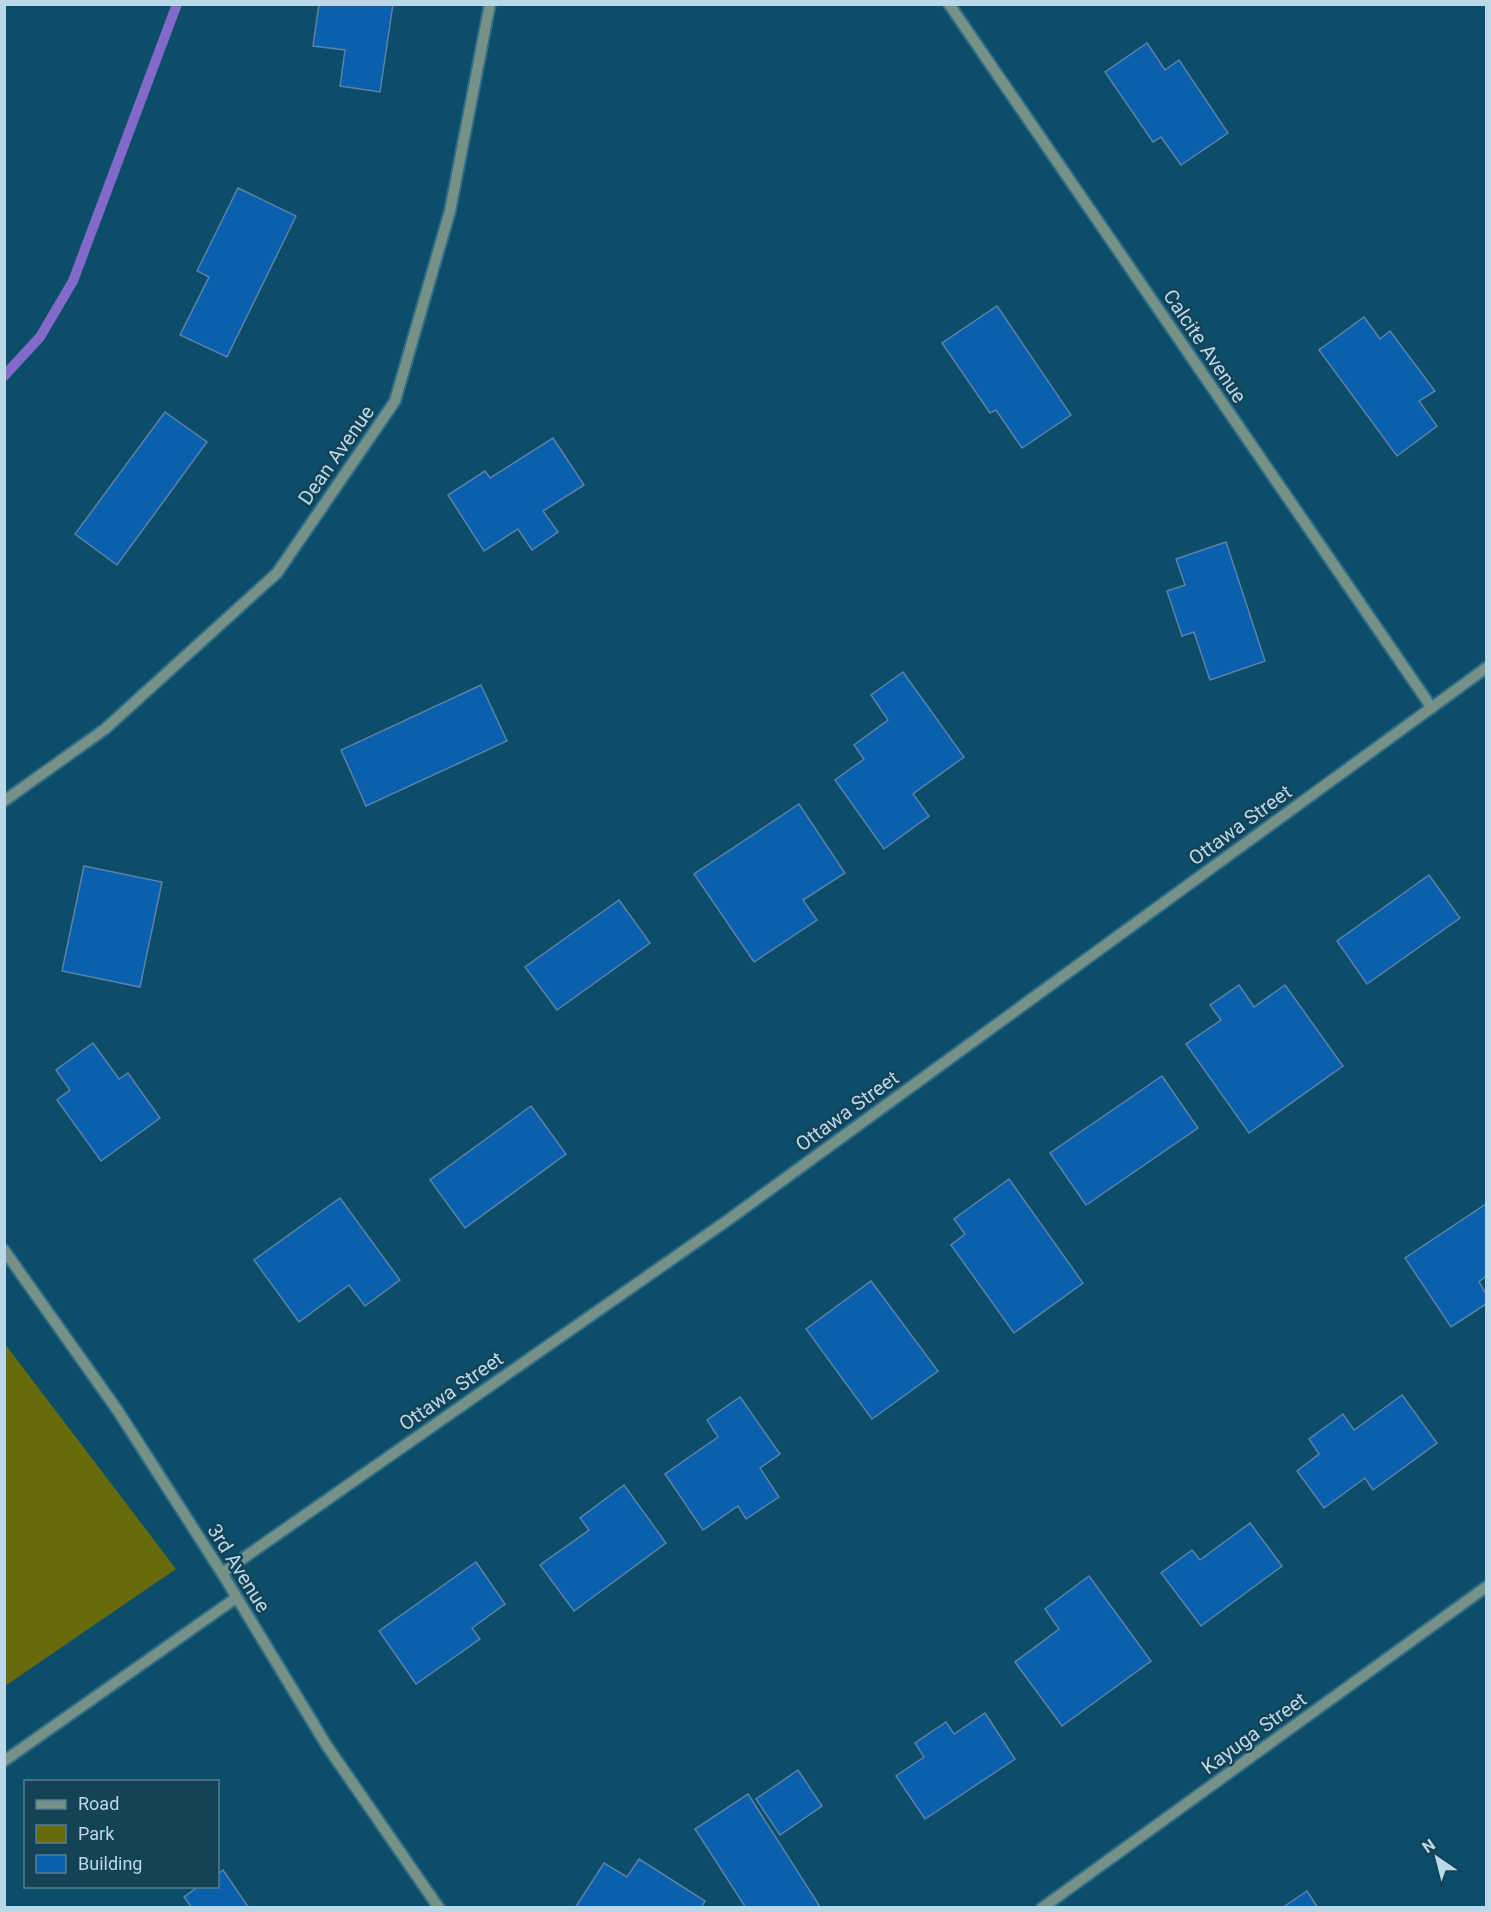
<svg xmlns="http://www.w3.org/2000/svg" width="1491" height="1912" viewBox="0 0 1491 1912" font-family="Roboto,sans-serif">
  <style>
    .green { fill: #676b0c }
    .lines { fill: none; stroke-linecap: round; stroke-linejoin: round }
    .stream { stroke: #816aca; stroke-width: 10 }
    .building { fill: #0b60ad; stroke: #5c80aa; stroke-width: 1.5 }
    .minor-casing { stroke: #326c85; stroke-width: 14 }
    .minor { stroke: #769288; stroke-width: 10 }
    .labels { text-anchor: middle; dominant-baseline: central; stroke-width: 5; stroke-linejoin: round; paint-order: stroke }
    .street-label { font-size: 20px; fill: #bbd8e8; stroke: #144257 }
  </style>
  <rect width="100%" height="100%" fill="#0c4d69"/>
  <!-- green -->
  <polygon class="green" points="5,1344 176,1569 5,1686 4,1686"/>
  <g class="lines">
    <!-- stream -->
    <polyline class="stream" points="4,376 40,337 73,281 177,4"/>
  </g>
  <!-- building -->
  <g class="building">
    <polygon points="319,4 393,4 380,92 340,86 345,50 313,46"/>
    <polygon points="1147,43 1165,70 1179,60 1228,133 1181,165 1161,137 1153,142 1105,72"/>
    <polygon points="238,188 296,216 227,357 180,335 209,277 197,271"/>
    <polygon points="997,306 1071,415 1022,448 996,410 990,413 942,343"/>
    <polygon points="1364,317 1380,339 1390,331 1435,391 1419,401 1437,426 1397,456 1319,350"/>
    <polygon points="165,412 207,442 117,565 75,534"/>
    <polygon points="553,438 584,485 543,511 558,532 532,550 518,529 484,551 448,495 485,471 490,478"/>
    <polygon points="1226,542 1265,661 1210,680 1194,632 1182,636 1167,591 1185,585 1176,559"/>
    <polygon points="903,672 964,757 913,794 929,816 884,849 835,780 864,759 854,745 888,720 871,695"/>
    <polygon points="481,685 507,741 366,806 341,750"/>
    <polygon points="799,804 845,873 803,900 817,920 754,962 694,874"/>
    <polygon points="84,866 162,882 140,987 62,971"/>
    <polygon points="1429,875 1460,918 1367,984 1337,941"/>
    <polygon points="619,900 650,943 557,1010 525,967"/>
    <polygon points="1239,985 1254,1007 1285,985 1343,1066 1249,1133 1186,1044 1221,1020 1210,1005"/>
    <polygon points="93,1043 119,1079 128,1073 160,1118 101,1161 57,1100 70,1090 56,1070"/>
    <polygon points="1162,1076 1198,1128 1086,1205 1050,1153"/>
    <polygon points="531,1106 566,1154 465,1228 430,1180"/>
    <polygon points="1009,1179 1083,1283 1014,1333 951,1245 965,1234 954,1219"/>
    <polygon points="340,1198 400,1280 365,1306 349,1285 299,1322 254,1260"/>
    <polygon points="1486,1204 1486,1276 1479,1282 1486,1294 1486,1304 1451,1327 1405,1258"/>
    <polygon points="871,1281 938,1371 872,1419 806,1329"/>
    <polygon points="1402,1395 1437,1443 1373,1490 1365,1478 1324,1508 1297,1471 1319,1454 1309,1439 1343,1414 1354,1430"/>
    <polygon points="740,1397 780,1454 760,1468 779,1497 746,1519 738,1506 703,1530 665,1474 718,1437 707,1420"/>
    <polygon points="624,1485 666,1543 574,1611 540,1565 589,1530 580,1518"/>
    <polygon points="1250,1523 1282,1566 1201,1626 1161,1573 1192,1550 1200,1560"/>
    <polygon points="476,1562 505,1604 472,1628 480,1639 416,1684 379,1631"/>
    <polygon points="1089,1576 1151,1661 1062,1726 1015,1662 1059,1629 1045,1609"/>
    <polygon points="985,1713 1015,1759 925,1819 896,1776 924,1757 915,1743 946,1722 954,1734"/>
    <polygon points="798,1770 822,1806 780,1835 756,1799"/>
    <polygon points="748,1794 819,1905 815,1908 746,1908 695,1829"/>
    <polygon points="639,1859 705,1901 701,1908 575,1908 604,1863 627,1877"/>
    <polygon points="223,1870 249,1908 192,1908 184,1897 199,1886 218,1886 218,1874"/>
    <polygon points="1307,1891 1318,1908 1282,1908"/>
  </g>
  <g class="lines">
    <!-- minor casing -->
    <g class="minor-casing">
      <g id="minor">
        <polyline points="949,4 1432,708"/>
        <polyline points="4,801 105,729 277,573 395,401 450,211 490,4"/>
        <polyline points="4,1250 118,1411 222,1573 327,1746 439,1908"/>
        <polyline points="222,1573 728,1220 1486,668"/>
        <polyline points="4,1761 236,1598"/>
        <polyline points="1042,1908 1486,1587"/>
      </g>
    </g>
    <!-- minor -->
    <use href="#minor" class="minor"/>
  </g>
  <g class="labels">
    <!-- street labels -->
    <g class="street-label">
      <text transform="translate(1205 346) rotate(56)">Calcite Avenue</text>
      <text transform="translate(336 455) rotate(-55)">Dean Avenue</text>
      <text transform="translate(1240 825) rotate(-36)">Ottawa Street</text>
      <text transform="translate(847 1111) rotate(-36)">Ottawa Street</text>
      <text transform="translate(451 1391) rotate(-35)">Ottawa Street</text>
      <text transform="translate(239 1568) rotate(58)">3rd Avenue</text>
      <text transform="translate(1254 1733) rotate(-36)">Kayuga Street</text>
    </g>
  </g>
  <!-- border -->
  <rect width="1491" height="1912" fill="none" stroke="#bbd8e8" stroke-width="12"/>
  <!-- legend -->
  <rect x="24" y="1780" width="195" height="108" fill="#144257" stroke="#577e91" stroke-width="1.5"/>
  <rect x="36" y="1800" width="30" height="9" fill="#769288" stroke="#577e91" stroke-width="1.5"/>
  <text x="78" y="1810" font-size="18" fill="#bbd8e8">Road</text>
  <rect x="36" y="1825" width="30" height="18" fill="#676b0c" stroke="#577e91" stroke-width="1.5"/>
  <text x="78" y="1840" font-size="18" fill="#bbd8e8">Park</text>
  <rect x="36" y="1855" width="30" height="18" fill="#0b60ad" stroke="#577e91" stroke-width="1.5"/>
  <text x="78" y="1870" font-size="18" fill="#bbd8e8">Building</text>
  <!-- north arrow -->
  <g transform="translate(1437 1858) rotate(325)" stroke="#144257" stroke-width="4.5" paint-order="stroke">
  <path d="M0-4.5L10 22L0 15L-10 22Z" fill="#bbd8e8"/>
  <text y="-9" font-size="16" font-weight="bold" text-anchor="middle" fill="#bbd8e8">N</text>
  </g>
</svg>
